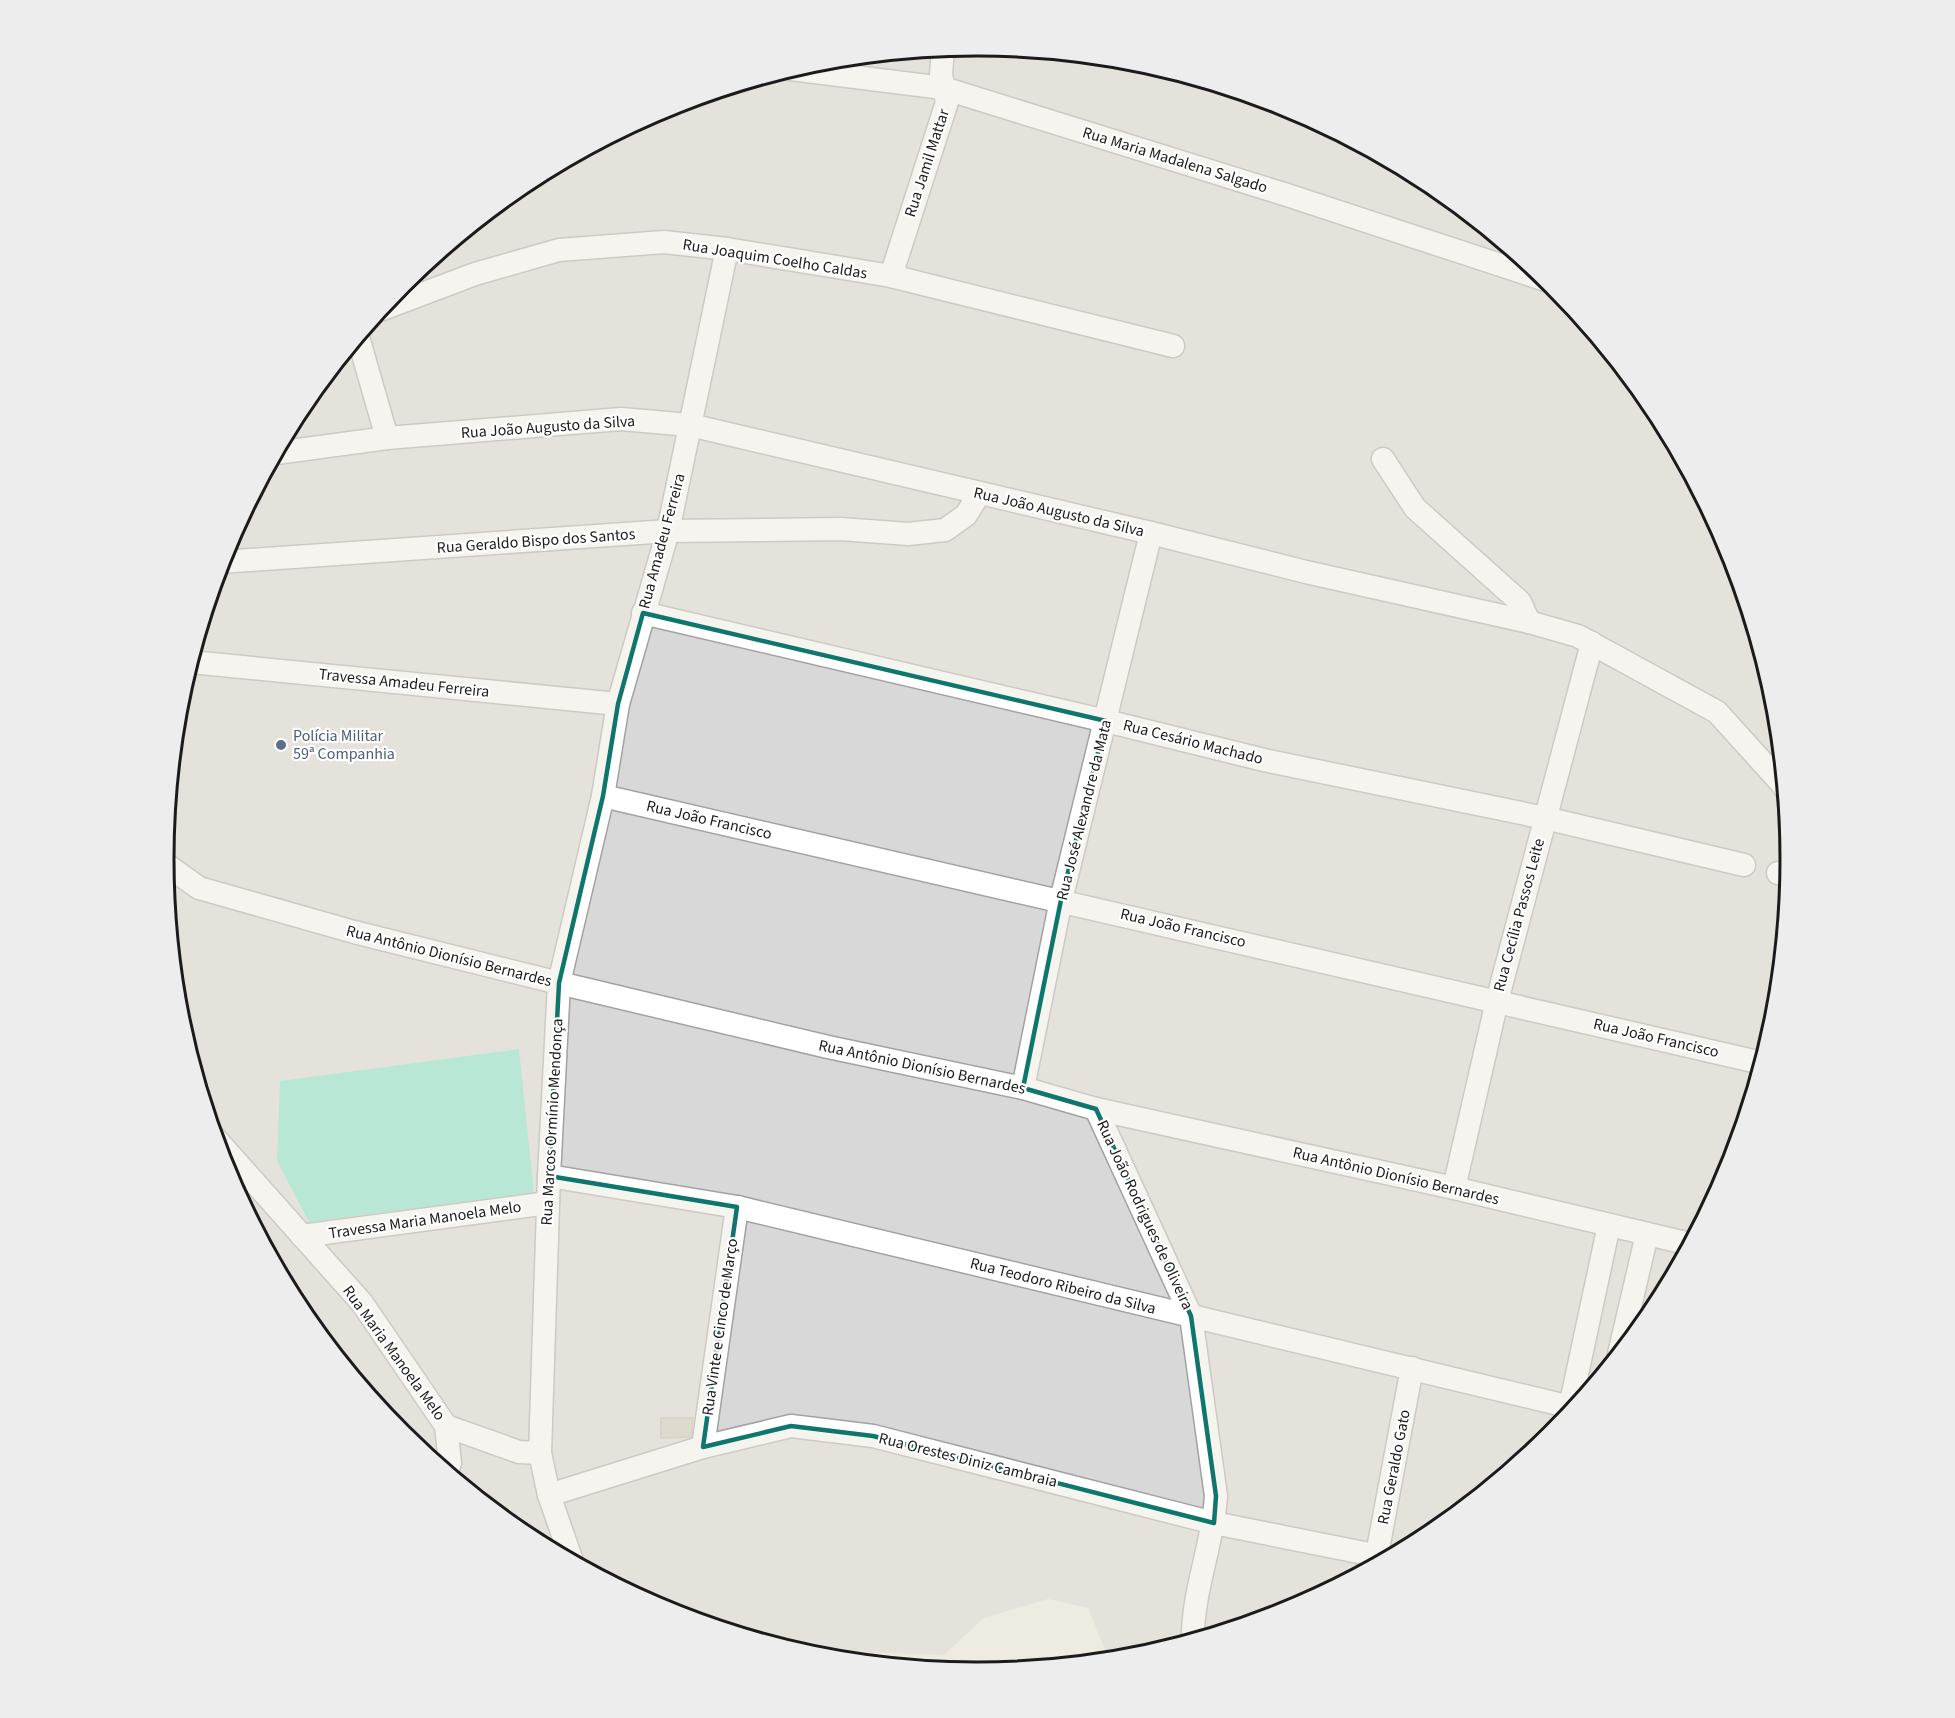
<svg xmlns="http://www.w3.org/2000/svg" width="1955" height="1718" viewBox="0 0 1955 1718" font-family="'Source Sans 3',sans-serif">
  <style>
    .residential { fill: #d9d8d8 }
    .pitch { fill: #78e3c9 }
    .building { fill: #cdc5b9; stroke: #c0b3a1; stroke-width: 1.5 }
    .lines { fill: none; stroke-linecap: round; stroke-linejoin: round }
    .minor-casing { stroke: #a2a2a2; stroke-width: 25 }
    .minor { stroke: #fff; stroke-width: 22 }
    .marked { fill: none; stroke: #0f766e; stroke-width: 4.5; stroke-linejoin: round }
    .service-dot { fill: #5c6f8a; stroke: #fff; stroke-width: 2 }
    .labels { text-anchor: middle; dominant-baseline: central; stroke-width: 4.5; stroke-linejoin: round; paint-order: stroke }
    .street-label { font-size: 16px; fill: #1b1b1b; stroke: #fff }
    .service-label { font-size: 16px; fill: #4e5e75; stroke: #fff; text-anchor: start }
    .rim { fill: none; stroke: #1b1b1b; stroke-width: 3 }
  </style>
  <rect width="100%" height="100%" fill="#eeebe0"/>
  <!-- residential -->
  <polygon class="residential" points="978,45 1137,61 1289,107 1430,182 1553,284 1655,407 1730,548 1776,701 1791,859 1776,1018 1729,1171 1654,1312 1553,1435 1429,1536 1289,1611 1136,1657 1109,1660 1088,1608 1048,1599 984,1618 944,1655 882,1653 817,1657 666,1611 525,1536 402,1434 300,1311 225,1170 179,1017 164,859 179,700 226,547 301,406 402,283 526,182 666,107 819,61"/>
  <!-- pitch -->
  <polygon class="pitch" points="519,1049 534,1193 309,1222 277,1161 280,1081"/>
  <!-- building -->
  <polygon class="building" points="661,1418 693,1418 691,1437 661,1438"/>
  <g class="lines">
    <!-- minor casing -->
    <g class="minor-casing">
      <g id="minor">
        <polyline points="791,69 943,88 1287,195 1552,282"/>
        <polyline points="891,276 947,102 941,75 943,48"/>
        <polyline points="380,310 475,274 559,250 664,242 727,249 891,276 1173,346"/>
        <polyline points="358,337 387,438"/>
        <polyline points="276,453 387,438 621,419 690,425 1151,533 1306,572 1529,622 1578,636 1717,712 1783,785 1785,789"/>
        <polyline points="1383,459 1415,508 1520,602 1529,622"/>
        <polyline points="221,562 668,531 841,529 908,534 945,530 966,515 979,494"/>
        <polyline points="643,613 1106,721 1264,760 1545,818 1744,865"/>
        <polyline points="191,662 618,704"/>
        <polyline points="603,796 1762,1063"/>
        <polyline points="164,863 199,888 354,932 559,983 828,1047 1023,1088 1096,1109 1454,1188 1690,1244"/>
        <polyline points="1778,873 1790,876"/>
        <polyline points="1023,1088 1061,900 1151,533"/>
        <path d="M1096 1109 1191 1316 1216 1496C1213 1545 1192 1592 1193 1640"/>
        <polyline points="216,1139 362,1303 446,1426 450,1463 447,1472"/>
        <polyline points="549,1176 737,1207 1575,1408"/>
        <polyline points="1454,1188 1497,1001 1592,643"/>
        <polyline points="302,1236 548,1203"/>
        <polyline points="1619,1354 1647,1234"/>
        <polyline points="1570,1407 1609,1225"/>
        <polyline points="446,1426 519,1452 540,1453"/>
        <polyline points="703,1447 737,1207"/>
        <polyline points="549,1495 703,1447 791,1426 873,1436 1214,1523 1389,1558"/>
        <polyline points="572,1561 549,1495 540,1453 549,1176 559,983 603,796 618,704 668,531 727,249"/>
        <polyline points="1375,1565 1412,1368"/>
      </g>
    </g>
    <!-- minor -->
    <use href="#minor" class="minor"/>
  </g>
  <!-- marked area -->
  <path d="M0 0H1955V1718H0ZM643 613 1106 721 1061 900 1023 1088 1096 1109 1191 1316 1216 1496 1214 1523 873 1436 791 1426 703 1447 737 1207 549 1176 559 983 603 796 618 704Z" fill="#eeebe0" fill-opacity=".55" fill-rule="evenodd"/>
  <path class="marked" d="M643 613 1106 721 1061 900 1023 1088 1096 1109 1191 1316 1216 1496 1214 1523 873 1436 791 1426 703 1447 737 1207 549 1176 559 983 603 796 618 704Z"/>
  <!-- markers -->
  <circle class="service-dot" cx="281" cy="745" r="6"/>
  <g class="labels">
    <!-- street labels -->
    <g class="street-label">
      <text transform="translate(1175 160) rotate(17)">Rua Maria Madalena Salgado</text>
      <text transform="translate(927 163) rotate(-72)">Rua Jamil Mattar</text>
      <text transform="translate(775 259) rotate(9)">Rua Joaquim Coelho Caldas</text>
      <text transform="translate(548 427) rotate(-4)">Rua João Augusto da Silva</text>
      <text transform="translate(1059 512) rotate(13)">Rua João Augusto da Silva</text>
      <text transform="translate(536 541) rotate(-4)">Rua Geraldo Bispo dos Santos</text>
      <text transform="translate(662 541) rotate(-75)">Rua Amadeu Ferreira</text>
      <text transform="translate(404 683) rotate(6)">Travessa Amadeu Ferreira</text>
      <text transform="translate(1193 742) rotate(14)">Rua Cesário Machado</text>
      <text transform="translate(1084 810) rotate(-76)">Rua José Alexandre da Mata</text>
      <text transform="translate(709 820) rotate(13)">Rua João Francisco</text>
      <text transform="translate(1519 915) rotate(-75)">Rua Cecília Passos Leite</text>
      <text transform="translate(1183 928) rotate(13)">Rua João Francisco</text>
      <text transform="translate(449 956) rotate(14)">Rua Antônio Dionísio Bernardes</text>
      <text transform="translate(1656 1038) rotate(13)">Rua João Francisco</text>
      <text transform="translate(922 1067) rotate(12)">Rua Antônio Dionísio Bernardes</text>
      <text transform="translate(552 1122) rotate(-87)">Rua Marcos Ormínio Mendonça</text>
      <text transform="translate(1396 1176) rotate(13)">Rua Antônio Dionísio Bernardes</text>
      <text transform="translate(1145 1215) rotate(65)">Rua João Rodrigues de Oliveira</text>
      <text transform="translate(425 1220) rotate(-8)">Travessa Maria Manoela Melo</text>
      <text transform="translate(1063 1286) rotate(14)">Rua Teodoro Ribeiro da Silva</text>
      <text transform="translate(720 1327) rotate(-82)">Rua Vinte e Cinco de Março</text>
      <text transform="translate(394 1353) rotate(54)">Rua Maria Manoela Melo</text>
      <text transform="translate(968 1460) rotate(14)">Rua Orestes Diniz Cambraia</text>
      <text transform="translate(1394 1467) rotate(-79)">Rua Geraldo Gato</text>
    </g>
    <!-- service labels -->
    <g class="service-label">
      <text x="293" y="736">Polícia Militar<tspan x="293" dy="18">59ª Companhia</tspan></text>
    </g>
  </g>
  <!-- crop -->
  <path d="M0 0H1955V1718H0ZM174 859a803 803 0 1 1 1606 0a803 803 0 1 1-1606 0Z" fill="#ededed" fill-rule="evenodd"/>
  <path class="rim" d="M174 859a803 803 0 1 1 1606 0a803 803 0 1 1-1606 0Z"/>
</svg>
